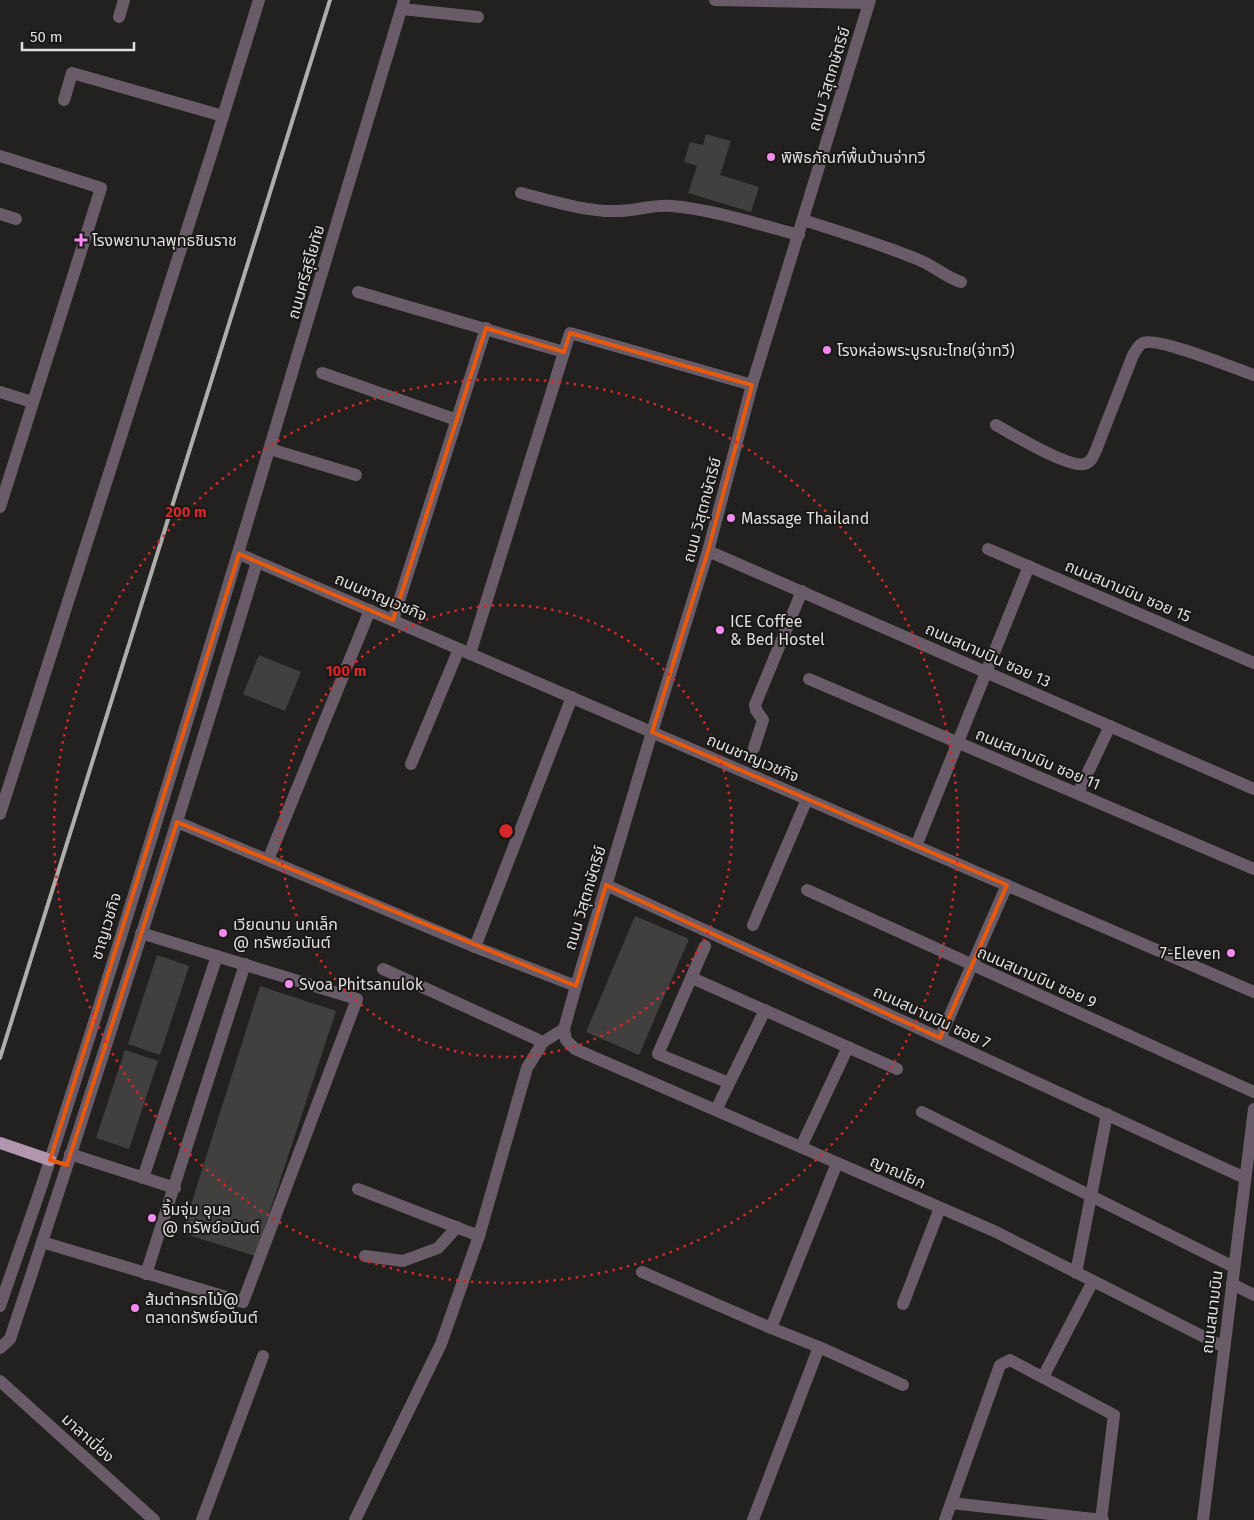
<svg xmlns="http://www.w3.org/2000/svg" width="1254" height="1520" viewBox="0 0 1254 1520" font-family="'Fira Sans','Noto Sans Thai',sans-serif">
  <style>
    .building { fill: #41403e }
    .lines { fill: none; stroke-linecap: round; stroke-linejoin: round }
    .minor { stroke: #695c68; stroke-width: 12 }
    .major { stroke: #b296b0; stroke-width: 12 }
    .rail { stroke: #adadab; stroke-width: 4 }
    .marked { fill: none; stroke: #e8590c; stroke-width: 4; stroke-linejoin: round }
    .ring { fill: none; stroke: #d62828; stroke-width: 2.5; stroke-dasharray: 2.5 5 }
    .poi-dot { fill: #f489f0; stroke: #191816; stroke-width: 2 }
    .labels { text-anchor: middle; dominant-baseline: central; stroke-width: 4; stroke-linejoin: round; paint-order: stroke }
    .street-label { font-size: 16px; fill: #dfdfdd; stroke: #191816 }
    .poi-label { font-size: 16px; fill: #dfdfdd; stroke: #191816; text-anchor: start }
    .centre { fill: #d62828; stroke: #191816; stroke-width: 2.5 }
    .ring-label { font-size: 15px; text-anchor: middle; font-weight: bold; fill: #d62828; stroke: #191816; stroke-width: 4; stroke-linejoin: round; paint-order: stroke }
  </style>
  <rect width="100%" height="100%" fill="#22211f"/>
  <!-- building -->
  <g class="building">
    <polygon points="706,134 731,141 720,175 759,187 751,212 688,193 697,166 684,162 690,142 703,145"/>
    <polygon points="259,655 301,672 285,711 243,694"/>
    <polygon points="635,916 689,939 639,1055 586,1032"/>
    <polygon points="157,955 189,966 160,1055 128,1044"/>
    <polygon points="260,986 336,1011 255,1256 182,1233"/>
    <polygon points="125,1050 158,1061 129,1149 96,1138"/>
  </g>
  <g class="lines">
    <!-- minor -->
    <g class="minor">
      <polyline points="715,0 869,3"/>
      <polyline points="870,0 752,385 708,551 652,732 576,986 564,1029 566,1040 575,1049 994,1231 1224,1347"/>
      <polyline points="402,9 478,17"/>
      <polyline points="119,17 124,0"/>
      <polyline points="64,100 72,73 223,116"/>
      <polyline points="0,156 101,188 0,507"/>
      <path d="M521 193C552 201 586 212 618 211 637 211 653 204 672 206 715 210 757 224 799 235"/>
      <polyline points="0,214 16,219"/>
      <path d="M803 220C841 232 880 244 917 259 933 265 945 277 961 282"/>
      <polyline points="358,292 564,352"/>
      <polyline points="322,373 457,420"/>
      <polyline points="0,392 32,402"/>
      <path d="M996 425C1012 434 1068 468 1084 464 1092 462 1093 456 1096 450L1133 355C1136 351 1138 345 1143 343 1156 336 1236 369 1254 375"/>
      <polyline points="270,449 356,475"/>
      <polyline points="988,549 1254,663"/>
      <polyline points="708,551 1254,789"/>
      <polyline points="239,554 1254,992"/>
      <polyline points="393,620 486,328"/>
      <polyline points="470,654 570,333 752,385"/>
      <polyline points="809,679 1254,869"/>
      <polyline points="754,748 763,720 756,710 755,705 802,591"/>
      <polyline points="411,764 459,649"/>
      <polyline points="1078,793 1110,726"/>
      <polyline points="0,814 211,155 259,0"/>
      <polyline points="177,822 475,947 576,986"/>
      <polyline points="916,846 1029,566"/>
      <polyline points="268,860 370,610"/>
      <polyline points="606,885 1245,1178"/>
      <polyline points="807,890 1254,1092"/>
      <polyline points="753,925 807,799"/>
      <polyline points="705,946 658,1054 729,1083"/>
      <polyline points="475,947 572,697"/>
      <polyline points="383,969 543,1042"/>
      <polyline points="692,978 897,1069"/>
      <polyline points="940,1038 1007,885"/>
      <polyline points="716,1110 765,1010"/>
      <polyline points="922,1112 1234,1267"/>
      <polyline points="801,1147 848,1047"/>
      <polyline points="70,1154 175,1188"/>
      <polyline points="143,1178 217,956"/>
      <polyline points="358,1189 479,1236"/>
      <polyline points="42,1242 243,1302 357,999 141,933"/>
      <polyline points="365,1256 403,1261 438,1248 457,1227"/>
      <polyline points="642,1272 771,1328 819,1347 753,1520"/>
      <polyline points="1076,1273 1107,1114"/>
      <polyline points="146,1274 245,964"/>
      <polyline points="1232,1284 1254,1295"/>
      <polyline points="903,1304 940,1208"/>
      <path d="M0 1306C17 1256 35 1207 51 1157 175 773 287 386 404 0"/>
      <polyline points="771,1328 837,1163"/>
      <polyline points="819,1347 903,1385"/>
      <path d="M0 1348 10 1339C96 1081 178 822 257 562"/>
      <polyline points="1043,1377 1093,1281"/>
      <polyline points="0,1381 154,1520"/>
      <polyline points="951,1503 1103,1520"/>
      <polyline points="202,1520 263,1356"/>
      <polyline points="355,1520 441,1344 479,1236 527,1068 543,1042 564,1029"/>
      <polyline points="945,1520 1000,1365 1010,1360 1114,1415 1101,1520"/>
      <polyline points="1203,1520 1254,1109"/>
    </g>
    <!-- major -->
    <polyline class="major" points="0,1143 50,1160"/>
    <!-- rail -->
    <polyline class="rail" points="0,1058 330,0"/>
  </g>
  <!-- marked area -->
  <path class="marked" d="M486 328 564 352 570 333 752 385 708 551 652 732 1007 885 940 1038 606 885 576 986 177 822 67 1165 50 1160 239 554 393 620Z"/>
  <!-- distance rings -->
  <g class="ring">
    <circle cx="506" cy="831" r="226"/>
    <circle cx="506" cy="831" r="452"/>
  </g>
  <!-- markers -->
  <g class="poi-dot">
    <circle cx="771" cy="157" r="5"/>
    <path d="M78.5 232.5h5v5h5v5h-5v5h-5v-5h-5v-5h5z"/>
    <circle cx="827" cy="350" r="5"/>
    <circle cx="731" cy="518" r="5"/>
    <circle cx="720" cy="630" r="5"/>
    <circle cx="223" cy="933" r="5"/>
    <circle cx="1231" cy="953" r="5"/>
    <circle cx="289" cy="984" r="5"/>
    <circle cx="152" cy="1218" r="5"/>
    <circle cx="135" cy="1308" r="5"/>
  </g>
  <g class="labels">
    <!-- street labels -->
    <g class="street-label">
      <text transform="translate(829 79) rotate(-73)">ถนน วิสุตกษัตริย์</text>
      <text transform="translate(306 272) rotate(-74)">ถนนศรีสุริโยทัย</text>
      <text transform="translate(702 510) rotate(-75)">ถนน วิสุตกษัตริย์</text>
      <text transform="translate(1128 591) rotate(23)">ถนนสนามบิน ซอย 15</text>
      <text transform="translate(381 597) rotate(23)">ถนนชาญเวชกิจ</text>
      <text transform="translate(988 655) rotate(24)">ถนนสนามบิน ซอย 13</text>
      <text transform="translate(753 758) rotate(23)">ถนนชาญเวชกิจ</text>
      <text transform="translate(1038 759) rotate(23)">ถนนสนามบิน ซอย 11</text>
      <text transform="translate(585 898) rotate(-73)">ถนน วิสุตกษัตริย์</text>
      <text transform="translate(106 926) rotate(-73)">ชาญเวชกิจ</text>
      <text transform="translate(1037 977) rotate(24)">ถนนสนามบิน ซอย 9</text>
      <text transform="translate(932 1017) rotate(25)">ถนนสนามบิน ซอย 7</text>
      <text transform="translate(898 1172) rotate(24)">ญาณโยก</text>
      <text transform="translate(1212 1312) rotate(-83)">ถนนสนามบิน</text>
      <text transform="translate(88 1438) rotate(42)">มาลาเบี่ยง</text>
    </g>
    <!-- poi labels -->
    <g class="poi-label">
      <text x="781" y="157">พิพิธภัณฑ์พื้นบ้านจ่าทวี</text>
      <text x="92" y="240">โรงพยาบาลพุทธชินราช</text>
      <text x="837" y="350">โรงหล่อพระบูรณะไทย(จ่าทวี)</text>
      <text x="741" y="518">Massage Thailand</text>
      <text x="730" y="621">ICE Coffee<tspan x="730" dy="18">&amp; Bed Hostel</tspan></text>
      <text x="233" y="924">เวียดนาม นกเล็ก<tspan x="233" dy="18">@ ทรัพย์อนันต์</tspan></text>
      <text x="1221" y="953" text-anchor="end">7-Eleven</text>
      <text x="299" y="984">Svoa Phitsanulok</text>
      <text x="162" y="1209">จิ้มจุ่ม อุบล<tspan x="162" dy="18">@ ทรัพย์อนันต์</tspan></text>
      <text x="145" y="1299">ส้มตำครกไม้@<tspan x="145" dy="18">ตลาดทรัพย์อนันต์</tspan></text>
    </g>
  </g>
  <circle cx="506" cy="831" r="8" class="centre"/>
  <g class="ring-label">
    <text x="186" y="517">200 m</text>
    <text x="346" y="676">100 m</text>
  </g>
  <!-- scale -->
  <path d="M22 42v8h112v-8" fill="none" stroke="#dfdfdd" stroke-width="2.5"/>
  <text x="30" y="42" font-size="15" fill="#dfdfdd" stroke="#191816" stroke-width="4" paint-order="stroke">50 m</text>
</svg>
